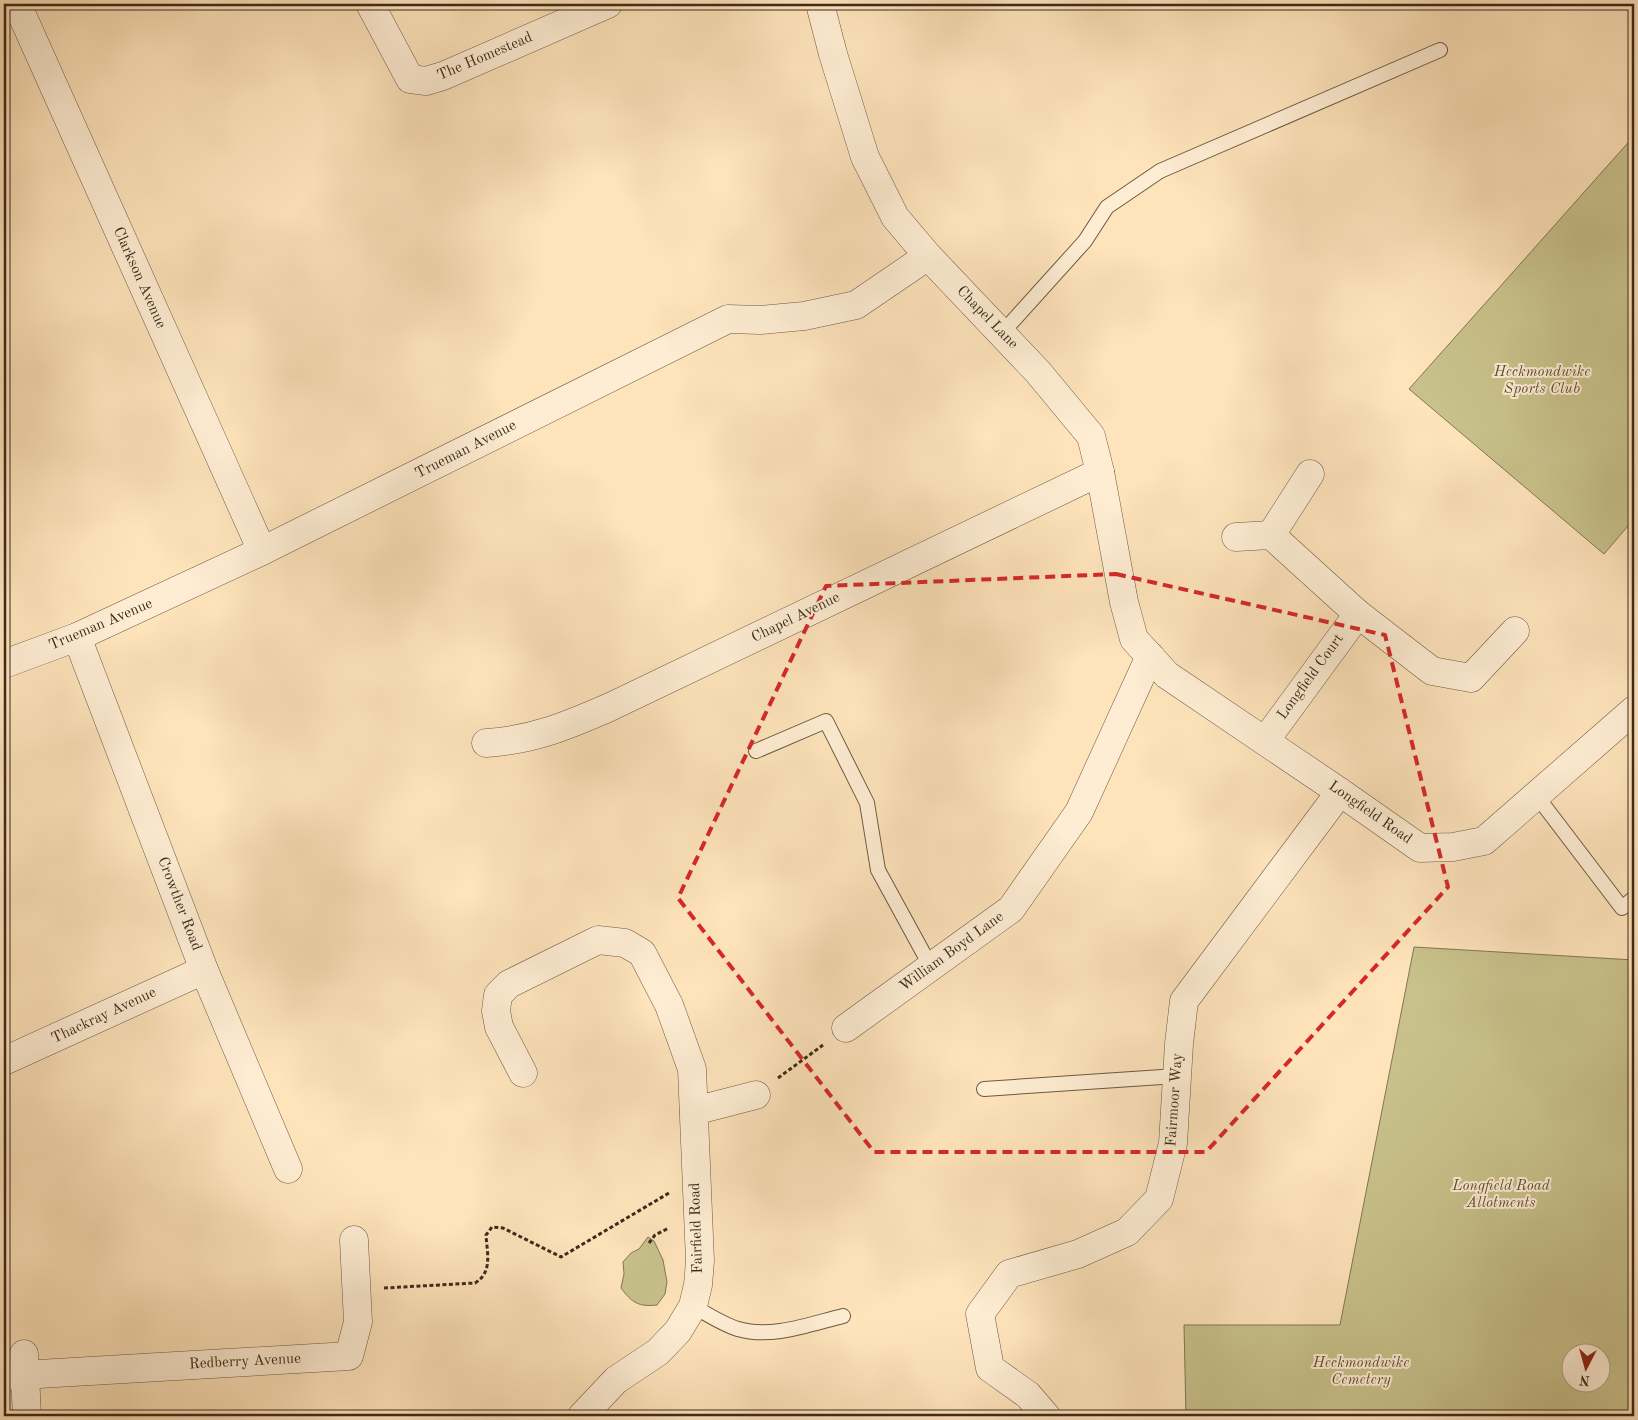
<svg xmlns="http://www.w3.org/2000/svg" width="1638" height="1420" viewBox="0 0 1638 1420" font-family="'Old Standard TT',serif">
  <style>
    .green { fill: #c8c18b; stroke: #827652; fill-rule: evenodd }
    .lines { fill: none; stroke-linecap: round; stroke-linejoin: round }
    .service-casing { stroke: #6d5942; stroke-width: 16 }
    .minor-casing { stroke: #6d5942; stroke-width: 29 }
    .path { stroke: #3d2b1a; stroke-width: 3; stroke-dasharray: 4 2.5; stroke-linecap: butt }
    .service { stroke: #feedd3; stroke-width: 14 }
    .minor { stroke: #feedd3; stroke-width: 28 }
    .marked { fill: none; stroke: #d62828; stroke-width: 4; stroke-dasharray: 10 6; stroke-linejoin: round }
    .labels { text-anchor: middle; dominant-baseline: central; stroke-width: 4; stroke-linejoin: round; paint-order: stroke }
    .street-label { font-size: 15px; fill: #3d2b1a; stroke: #feedd3 }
    .park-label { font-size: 15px; font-style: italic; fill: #605036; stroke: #feedd3 }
  </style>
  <rect width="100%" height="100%" fill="#fee3bb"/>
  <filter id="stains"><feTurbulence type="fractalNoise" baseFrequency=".004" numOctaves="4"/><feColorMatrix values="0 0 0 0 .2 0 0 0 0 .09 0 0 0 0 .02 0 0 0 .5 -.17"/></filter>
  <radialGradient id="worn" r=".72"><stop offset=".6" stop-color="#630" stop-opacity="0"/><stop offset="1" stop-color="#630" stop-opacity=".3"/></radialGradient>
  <!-- green -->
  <g class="green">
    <polygon points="1634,136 1634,519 1604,554 1409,389"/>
    <path d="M1414 947 1634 960V1416H1186L1184 1325H1340ZM1570 1352H1600V1382H1570Z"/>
    <path d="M648 1237 654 1241 663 1260 667 1282 665 1294 657 1305C639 1307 632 1303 621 1288L624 1274 623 1262 631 1253 639 1249Z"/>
  </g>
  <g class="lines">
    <!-- service casing -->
    <g class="service-casing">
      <g id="service">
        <polyline points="1002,333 1085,241 1107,207 1160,171 1440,50"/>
        <polyline points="756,751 826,721 867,803 878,870 931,967"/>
        <polyline points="1536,795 1622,908 1634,898"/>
        <polyline points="984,1089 1177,1076"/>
        <path d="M693 1306C707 1314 722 1324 738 1329 772 1339 810 1324 843 1316"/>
      </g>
    </g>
    <!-- minor casing -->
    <g class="minor-casing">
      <g id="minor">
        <polyline points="17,4 262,551"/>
        <polyline points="370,4 410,79 426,81 443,76 608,4"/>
        <polyline points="820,4 833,54 865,157 895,217 928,256 1038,372 1091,436 1100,472 1124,602 1134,639 1167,675 1340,792 1420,848 1453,847 1484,841 1634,710"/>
        <polyline points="1310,474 1271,535 1358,614"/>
        <polyline points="1236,537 1271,535"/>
        <polyline points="77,637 204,970 288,1169"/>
        <polyline points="4,664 77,637 262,551 728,319 760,320 804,316 856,305 928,256"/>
        <polyline points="1265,741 1358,614 1432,671 1471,678 1515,631"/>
        <path d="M486 743C534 740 566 726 610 707L1100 472"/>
        <polyline points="846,1028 1011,909 1079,812 1150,656"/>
        <polyline points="4,1061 204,970"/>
        <polyline points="523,1073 499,1027 496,1011 498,995 509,984 598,940 625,943 642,953 669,1005 692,1069 700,1261 698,1285 693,1306 678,1331 658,1352 616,1380 582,1416"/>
        <polyline points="694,1111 756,1095"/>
        <polyline points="24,1354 27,1416"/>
        <polyline points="4,1376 349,1356 358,1322 354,1240"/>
        <polyline points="1046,1416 1028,1395 990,1368 980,1314 1009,1274 1078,1254 1127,1232 1159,1199 1173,1143 1179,1044 1184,1001 1340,792"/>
      </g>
    </g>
    <!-- path -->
    <g class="path">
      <polyline points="778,1078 823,1045"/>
      <polyline points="649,1243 655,1235 669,1228"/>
      <path d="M384 1288 475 1283C493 1272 487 1253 486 1235L492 1227 503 1228 561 1257 669 1193"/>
    </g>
    <!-- service -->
    <use href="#service" class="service"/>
    <!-- minor -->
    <use href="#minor" class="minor"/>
  </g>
  <!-- marked area -->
  <path class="marked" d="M1116 574 1385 635 1448 887 1206 1152H874L678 898 826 586Z"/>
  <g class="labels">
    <!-- street labels -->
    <g class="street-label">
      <text transform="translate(485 57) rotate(-23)">The Homestead</text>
      <text transform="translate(139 278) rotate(66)">Clarkson Avenue</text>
      <text transform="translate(987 318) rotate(46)">Chapel Lane</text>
      <text transform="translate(466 450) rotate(-27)">Trueman Avenue</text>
      <text transform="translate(796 618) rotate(-26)">Chapel Avenue</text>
      <text transform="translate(101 625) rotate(-23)">Trueman Avenue</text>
      <text transform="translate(1311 677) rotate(-54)">Longfield Court</text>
      <text transform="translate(1370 813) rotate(35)">Longfield Road</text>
      <text transform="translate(179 904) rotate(69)">Crowther Road</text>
      <text transform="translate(952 952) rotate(-36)">William Boyd Lane</text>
      <text transform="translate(104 1016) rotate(-25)">Thackray Avenue</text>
      <text transform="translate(1175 1100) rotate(-86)">Fairmoor Way</text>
      <text transform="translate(697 1228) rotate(-92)">Fairfield Road</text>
      <text transform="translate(245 1362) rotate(-3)">Redberry Avenue</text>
    </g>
    <!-- park labels -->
    <g class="park-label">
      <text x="1542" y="372">Heckmondwike<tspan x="1542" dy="17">Sports Club</tspan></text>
      <text x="1501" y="1186">Longfield Road<tspan x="1501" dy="17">Allotments</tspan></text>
      <text x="1361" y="1363">Heckmondwike<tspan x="1361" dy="17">Cemetery</tspan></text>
    </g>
  </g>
  <!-- margin -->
  <rect width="1638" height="1420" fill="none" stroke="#fee3bb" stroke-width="20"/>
  <rect x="5" y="5" width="1628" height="1410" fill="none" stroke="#3d2b1a" stroke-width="2.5"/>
  <rect x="10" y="10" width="1618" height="1400" fill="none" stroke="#3d2b1a"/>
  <!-- north arrow -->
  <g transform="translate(1586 1368) rotate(186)"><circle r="24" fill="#feedd3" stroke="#b19f89"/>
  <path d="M0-4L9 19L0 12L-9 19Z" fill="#8f2418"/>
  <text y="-8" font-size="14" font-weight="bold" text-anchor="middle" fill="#3d2b1a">N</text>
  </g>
  <rect width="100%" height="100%" filter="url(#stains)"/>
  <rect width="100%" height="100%" fill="url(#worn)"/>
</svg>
